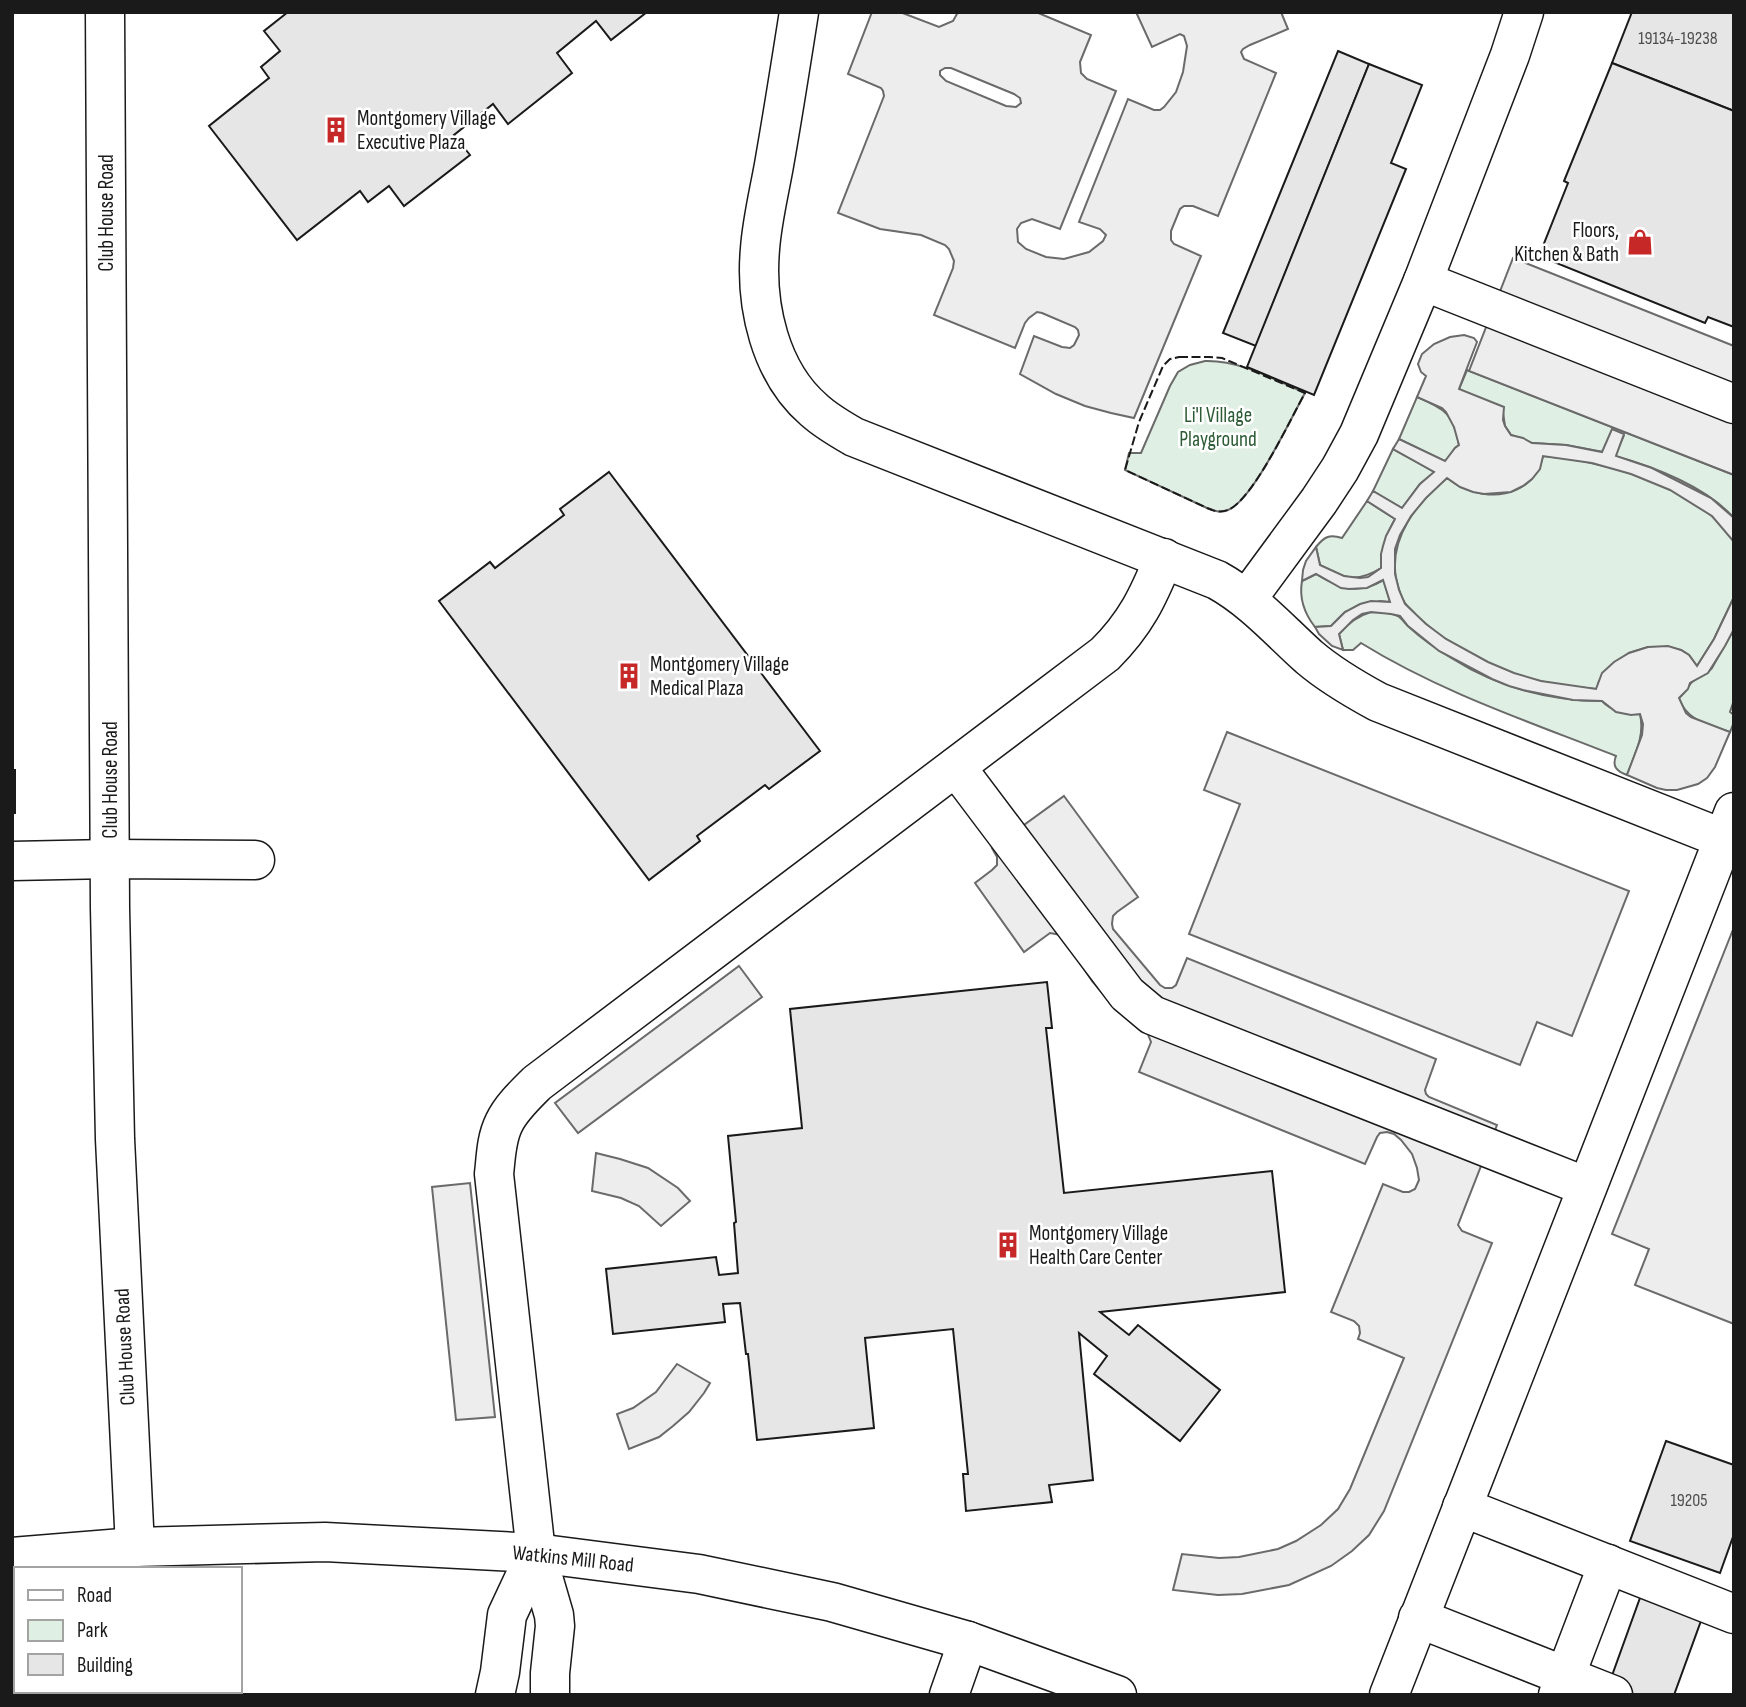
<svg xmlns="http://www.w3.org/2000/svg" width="1746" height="1707" viewBox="0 0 1746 1707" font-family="'Sofia Sans Condensed',sans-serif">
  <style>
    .green { fill: #e0efe3; stroke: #6a6a6a; stroke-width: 2 }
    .parking { fill: #ededed; stroke: #6a6a6a; stroke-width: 2; fill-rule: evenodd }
    .building { fill: #e6e6e6; stroke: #1a1a1a; stroke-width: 2 }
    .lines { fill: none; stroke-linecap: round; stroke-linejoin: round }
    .minor-casing { stroke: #1a1a1a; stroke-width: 41 }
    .minor { stroke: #fff; stroke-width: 38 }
    .fence { stroke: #1a1a1a; stroke-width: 2; stroke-dasharray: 9 3.5; stroke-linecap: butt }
    .labels { text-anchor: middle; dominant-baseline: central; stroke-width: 5; stroke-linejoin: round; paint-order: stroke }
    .number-label { font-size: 18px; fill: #4d4d4d }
    .poi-label { font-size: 21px; fill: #1a1a1a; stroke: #fff; text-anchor: start }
    .street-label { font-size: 21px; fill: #1a1a1a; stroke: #fff }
    .park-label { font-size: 21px; fill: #2b5a34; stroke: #fff }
  </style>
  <rect width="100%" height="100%" fill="#fff"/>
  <!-- green -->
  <g class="green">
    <path d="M1205 361C1240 360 1273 379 1305 393 1291 418 1253 500 1228 510 1220 513 1214 511 1207 508L1125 470 1129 453H1141L1170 386 1178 372 1190 365Z"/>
    <path d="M1467 370 1734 475V518C1706 487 1655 467 1615 456L1624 435 1603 452 1566 445 1532 443 1511 435 1505 426 1503 413 1459 389Z"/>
    <path d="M1417 397C1446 410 1453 413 1459 445L1455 448 1446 462 1399 439Z"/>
    <polygon points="1393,449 1435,472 1420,484 1402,508 1373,491"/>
    <path d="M1543 456C1559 458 1575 459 1591 463 1636 472 1710 499 1734 542V597L1714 639 1697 666 1689 655 1681 650 1648 647 1629 653 1599 681 1597 689C1568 686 1539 683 1512 673 1477 660 1443 641 1416 615 1413 611 1408 607 1405 603 1400 596 1398 587 1396 578 1389 538 1417 502 1447 478 1455 484 1463 489 1472 491 1503 501 1536 489 1543 456Z"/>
    <path d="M1367 501 1395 519C1386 536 1381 549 1381 568 1357 583 1344 579 1320 565L1316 547C1324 537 1329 534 1342 538Z"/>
    <path d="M1316 574C1340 589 1358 595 1384 580L1390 602 1380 601 1345 612 1331 626 1315 627C1304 613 1299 598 1302 581Z"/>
    <path d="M1371 612C1380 612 1390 612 1398 616 1402 618 1405 624 1409 627 1422 639 1438 650 1453 659 1497 687 1550 701 1602 701 1610 710 1628 715 1640 714 1645 736 1635 754 1627 775 1616 771 1612 766 1616 756 1530 722 1440 692 1361 643L1353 650H1343L1339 634C1348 623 1357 616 1371 612Z"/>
    <path d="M1734 629V700L1730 712 1734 715V722L1730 732C1710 725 1686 721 1679 698 1683 695 1689 686 1691 683 1697 677 1706 675 1712 668Z"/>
  </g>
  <!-- parking -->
  <g class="parking">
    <path d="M872 12H900L939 27 953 21 958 12H1036L1091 35 1080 62 1081 73 1087 79 1116 91 1060 229 1032 219 1021 223 1017 229 1018 242 1026 249 1046 257 1064 259 1089 252 1103 241 1106 235 1100 229 1079 222 1128 99 1154 110H1160L1164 107 1176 92 1183 72 1187 46 1184 36 1180 34 1152 47 1136 12H1281L1288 29 1250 45 1243 49 1241 52 1244 59 1276 73 1218 216 1193 206H1184L1180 209 1171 231V240L1174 244 1201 256 1134 418 1111 413 1085 406 1056 394 1020 374 1034 336 1062 347 1070 348 1074 345 1079 335 1078 330 1075 327 1042 313 1037 312 1029 318 1025 323 1015 348 934 315 953 268 954 261 949 249 945 245 921 235 880 229 838 213 884 96 883 91 881 88 848 74ZM945 68H951L1014 94 1020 98 1021 103 1016 107 1006 106 946 81 940 75V71Z"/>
    <polygon points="1513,258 1734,346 1734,475 1469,371"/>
    <polygon points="1464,335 1474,338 1477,342 1459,389 1504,407 1503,420 1505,426 1511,435 1523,438 1532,443 1566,445 1602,452 1612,429 1624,434 1616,456 1652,468 1711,498 1734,518 1734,542 1712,516 1670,490 1631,474 1592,463 1543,456 1540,469 1532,479 1523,486 1511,492 1484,494 1473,492 1460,487 1447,478 1426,498 1411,516 1400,535 1395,549 1395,574 1399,590 1405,604 1426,624 1446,639 1488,662 1514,673 1541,681 1596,689 1602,673 1614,662 1629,653 1648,647 1668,646 1681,650 1689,655 1697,666 1714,639 1734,597 1734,629 1725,646 1708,673 1690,683 1688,689 1679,698 1686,713 1691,717 1730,732 1715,767 1707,778 1698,784 1677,790 1666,790 1657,788 1627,775 1642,735 1643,724 1640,714 1631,715 1616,712 1602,701 1573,700 1523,690 1509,686 1492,679 1439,651 1408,626 1400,616 1391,614 1371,612 1362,614 1353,620 1339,634 1343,650 1332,646 1319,634 1315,627 1331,626 1345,612 1360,604 1371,601 1390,602 1383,580 1367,588 1349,589 1341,588 1316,574 1302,581 1303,570 1306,561 1316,547 1320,565 1344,576 1360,578 1368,577 1381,568 1381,554 1383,546 1386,536 1395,519 1367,501 1373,491 1402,508 1420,484 1434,472 1393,449 1399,439 1445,461 1455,448 1459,445 1454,427 1446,412 1442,408 1417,397 1426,376 1421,372 1418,364 1422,354 1434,344 1450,337"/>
    <polygon points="1227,732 1629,891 1572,1036 1537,1022 1520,1065 1189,934 1240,804 1204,790"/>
    <polygon points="1064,796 1138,897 1117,912 1113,916 1112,924 1113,929 1160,985 1165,988 1172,988 1176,985 1187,958 1436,1059 1425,1090 1426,1094 1429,1097 1497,1125 1458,1225 1462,1231 1492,1243 1384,1511 1369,1535 1352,1551 1331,1566 1289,1585 1242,1594 1218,1595 1173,1590 1182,1554 1219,1558 1239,1557 1278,1549 1296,1541 1321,1525 1338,1509 1350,1489 1404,1358 1358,1339 1360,1333 1359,1326 1354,1321 1331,1312 1383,1184 1403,1192 1409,1192 1415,1189 1419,1180 1417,1168 1412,1154 1401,1140 1394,1134 1387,1132 1380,1133 1377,1137 1365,1164 1139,1072 1151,1042 1147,1032 1109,1001 1092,981 1061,935 1050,933 1024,952 975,883 992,870 997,865 997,857 992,848"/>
    <polygon points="1734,927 1734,1324 1635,1285 1649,1249 1612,1234"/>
    <polygon points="739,966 762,997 578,1133 555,1103"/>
    <polygon points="596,1153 620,1159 648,1168 678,1188 690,1201 661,1226 639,1206 621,1198 592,1191"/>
    <polygon points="470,1183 495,1417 456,1420 432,1187"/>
    <polygon points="677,1364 710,1383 704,1393 689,1412 673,1426 659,1437 629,1449 617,1414 633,1408 656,1392"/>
  </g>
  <!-- building -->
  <g class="building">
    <polygon points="288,12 647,12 611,40 596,21 557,53 572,73 508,124 493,104 454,135 470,155 404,206 389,186 368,202 360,191 297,240 209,126 269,78 261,67 280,51 264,31"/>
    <polygon points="1632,12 1734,12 1734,111 1612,63"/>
    <polygon points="1338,51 1369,64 1256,346 1223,333"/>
    <polygon points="1612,63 1734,111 1734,327 1708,317 1705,323 1539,256 1568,183 1564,181"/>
    <polygon points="1369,64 1422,85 1391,163 1406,169 1314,395 1247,367"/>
    <polygon points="609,472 820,751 769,789 765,785 697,836 700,841 649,880 439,601 490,562 495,568 564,515 560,509"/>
    <rect x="12" y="770" width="3" height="43"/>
    <polygon points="1047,982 1052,1028 1046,1028 1064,1193 1272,1171 1285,1292 1100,1312 1129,1335 1138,1325 1220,1390 1180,1441 1094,1374 1107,1356 1079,1333 1093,1480 1049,1485 1052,1502 966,1511 963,1474 968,1474 953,1329 865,1338 874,1428 757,1440 748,1354 746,1354 740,1303 723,1304 725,1322 613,1334 606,1269 716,1257 719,1275 738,1273 734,1223 736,1222 728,1136 802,1128 790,1009"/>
    <polygon points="1666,1441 1734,1465 1734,1534 1720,1573 1630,1541"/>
    <polygon points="1645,1584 1706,1607 1674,1695 1605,1695"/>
  </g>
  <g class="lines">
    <!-- minor casing -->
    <g class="minor-casing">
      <g id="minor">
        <polyline points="105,12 110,908 115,1139 135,1547"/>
        <path d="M799 12C791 63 783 114 774 165 769 193 762 221 760 249 755 306 770 372 814 410 826 421 840 429 854 437L1217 580C1253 600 1279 630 1309 657 1330 675 1354 689 1378 702L1734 843"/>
        <polyline points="1423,281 1734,404"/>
        <polyline points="1247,599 1319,501 1340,469 1359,434 1423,281 1510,55 1524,12"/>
        <polyline points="956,767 1127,994 1152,1015 1587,1187"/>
        <polyline points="12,861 110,859 255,860"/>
        <polyline points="1462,1507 1734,1614"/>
        <polyline points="12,1557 135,1547 325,1542 536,1553 699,1574 832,1602 968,1641 1117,1695"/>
        <polyline points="1418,1618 1613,1695"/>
        <polyline points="495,1695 500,1672 507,1615 536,1553"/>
        <path d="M550 1695V1673L555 1626 554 1615 536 1553 494 1174C496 1157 496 1139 504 1123 511 1108 525 1095 537 1083L1105 654C1136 623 1148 597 1164 558"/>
        <polyline points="949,1695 968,1641"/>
        <polyline points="1389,1695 1734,812"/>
        <polyline points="1558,1695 1608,1564"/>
      </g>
    </g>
    <!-- minor -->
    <use href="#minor" class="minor"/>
    <!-- fence -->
    <path class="fence" d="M1179 357H1209L1222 358 1305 393C1291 418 1253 500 1228 510 1220 513 1214 511 1207 508L1125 470 1139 422 1163 366 1170 359Z"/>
  </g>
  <!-- icons -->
  <defs>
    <g id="building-bare" transform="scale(2.1)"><path d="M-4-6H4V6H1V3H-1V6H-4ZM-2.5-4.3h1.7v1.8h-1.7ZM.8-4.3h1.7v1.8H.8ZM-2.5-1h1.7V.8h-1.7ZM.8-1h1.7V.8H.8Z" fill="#c62828" stroke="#fff" stroke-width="2.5" paint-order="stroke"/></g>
    <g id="shop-bare" transform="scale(2.1)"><path d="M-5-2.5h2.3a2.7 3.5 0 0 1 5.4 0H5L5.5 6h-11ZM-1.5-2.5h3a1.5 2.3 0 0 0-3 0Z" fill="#c62828" stroke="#fff" stroke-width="2.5" paint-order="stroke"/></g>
  </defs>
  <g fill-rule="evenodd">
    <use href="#building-bare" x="336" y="130"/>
    <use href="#shop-bare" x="1640" y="242"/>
    <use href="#building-bare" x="629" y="676"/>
    <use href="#building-bare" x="1008" y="1245"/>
  </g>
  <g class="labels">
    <!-- number labels -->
    <g class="number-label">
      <text x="1678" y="38">19134-19238</text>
      <text x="1689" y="1500">19205</text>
    </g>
    <!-- poi labels -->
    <g class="poi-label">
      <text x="357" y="118">Montgomery Village<tspan x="357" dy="24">Executive Plaza</tspan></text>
      <text x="1619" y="230" text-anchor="end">Floors,<tspan x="1619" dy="24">Kitchen &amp; Bath</tspan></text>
      <text x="650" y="664">Montgomery Village<tspan x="650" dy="24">Medical Plaza</tspan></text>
      <text x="1029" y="1233">Montgomery Village<tspan x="1029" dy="24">Health Care Center</tspan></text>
    </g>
    <!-- street labels -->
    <g class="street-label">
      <text transform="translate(106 213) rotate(-90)">Club House Road</text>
      <text transform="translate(110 780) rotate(-90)">Club House Road</text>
      <text transform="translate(125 1347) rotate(-93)">Club House Road</text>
      <text transform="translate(573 1559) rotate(6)">Watkins Mill Road</text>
    </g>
    <!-- park labels -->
    <g class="park-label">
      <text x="1218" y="415">Li'l Village<tspan x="1218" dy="24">Playground</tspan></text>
    </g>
  </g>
  <!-- border -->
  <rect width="1746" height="1707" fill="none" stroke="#1a1a1a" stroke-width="28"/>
  <!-- legend -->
  <rect x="14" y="1567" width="228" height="126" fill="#ffffff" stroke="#a3a3a3" stroke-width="2"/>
  <rect x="28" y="1590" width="35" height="10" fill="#ffffff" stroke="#a3a3a3" stroke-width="2"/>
  <text x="77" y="1602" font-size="21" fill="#1a1a1a">Road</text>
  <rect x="28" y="1620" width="35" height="21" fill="#e0efe3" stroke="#a3a3a3" stroke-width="2"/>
  <text x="77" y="1637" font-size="21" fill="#1a1a1a">Park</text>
  <rect x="28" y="1654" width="35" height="21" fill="#e6e6e6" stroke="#a3a3a3" stroke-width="2"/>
  <text x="77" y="1672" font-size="21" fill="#1a1a1a">Building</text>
</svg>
